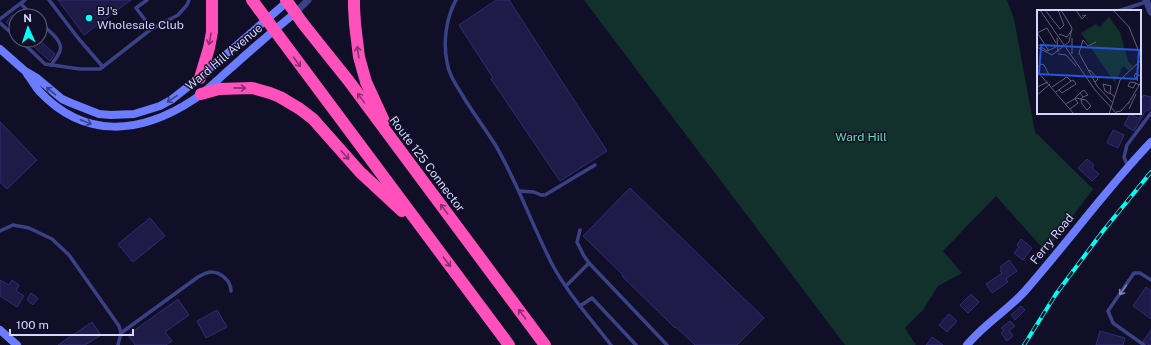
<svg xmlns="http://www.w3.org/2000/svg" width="1151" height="345" viewBox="0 0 1151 345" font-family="'Public Sans',sans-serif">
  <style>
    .green { fill: #12312c }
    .building { fill: #1e1b48; stroke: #312d74 }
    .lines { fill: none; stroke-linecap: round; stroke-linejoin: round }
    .lane { stroke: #3a4186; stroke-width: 3.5 }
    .street { stroke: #3a4186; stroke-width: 7 }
    .secondary { stroke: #6c7cff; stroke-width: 8 }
    .highway { stroke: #ff50bb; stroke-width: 12 }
    .rail-casing { stroke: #01fff7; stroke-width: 4 }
    .rail { stroke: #100f27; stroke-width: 2.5; stroke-dasharray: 8; stroke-linecap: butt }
    .oneway { stroke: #883071 }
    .oneway2 { stroke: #394088 }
    .oneway3 { stroke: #8084bc }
    .poi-dot { fill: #01fff7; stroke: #100f27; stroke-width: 1.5 }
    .labels { text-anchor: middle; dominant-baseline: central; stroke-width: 3; stroke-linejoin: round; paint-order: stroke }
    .poi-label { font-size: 12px; fill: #d5d6ff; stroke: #100f27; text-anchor: start }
    .street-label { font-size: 12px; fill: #d5d6ff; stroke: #100f27 }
    .park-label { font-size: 12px; fill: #5fe1af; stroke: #100f27 }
    .inset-road { fill: none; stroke: #5f5f7d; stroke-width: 1 }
    .view { fill: #2655da; fill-opacity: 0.15; stroke: #2655da; stroke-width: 2 }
    .inset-edge { fill: none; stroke: #d5d6ff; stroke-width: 2 }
  </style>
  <rect width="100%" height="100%" fill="#100f27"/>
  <!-- green -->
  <polygon class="green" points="584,0 1007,0 1014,19 1035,132 1093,189 1046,252 996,196 943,251 962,273 938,286 923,310 905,328 916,345 845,345"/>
  <!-- building -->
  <g class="building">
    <polygon points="58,0 131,0 84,35"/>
    <polygon points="496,0 509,0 607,151 560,181 491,79 493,78 459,25"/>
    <polygon points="12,15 16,19 16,31 6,22"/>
    <polygon points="26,40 39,40 55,54 50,61"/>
    <polygon points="1143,95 1151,97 1151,108 1148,111 1146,110 1134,131 1124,125 1130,114 1140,119 1140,97 1142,98"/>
    <polygon points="0,122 37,160 7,189 0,182"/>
    <polygon points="1113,130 1124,135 1118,148 1107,143"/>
    <polygon points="1087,159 1094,165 1092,168 1099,174 1092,181 1078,168"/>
    <polygon points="630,188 764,318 737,345 695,345 676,327 675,328 622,276 623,275 583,236"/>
    <polygon points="150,218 165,236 133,262 118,244"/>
    <polygon points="1021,239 1032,248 1023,260 1014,253 1019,247 1017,245"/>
    <polygon points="1009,260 1017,271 1006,279 1008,282 992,293 986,284 1002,273 1000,271 1002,270 1000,267"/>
    <polygon points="0,280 9,285 12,280 19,285 16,291 24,296 17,307 0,296"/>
    <polygon points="1146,287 1151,291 1151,319 1133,306"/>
    <polygon points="31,293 38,298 33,305 27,300"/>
    <polygon points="971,294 979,302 968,313 960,305"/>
    <polygon points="178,299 189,315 165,332 172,341 166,345 135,345 128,335"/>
    <polygon points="1021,306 1025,310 1015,320 1011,315"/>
    <polygon points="217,310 227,327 206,338 197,321"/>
    <polygon points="949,314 957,321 947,332 939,325"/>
    <polygon points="1010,321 1015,326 1009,331 1013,336 1007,341 1001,333 1004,330 1001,328"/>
    <polygon points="92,322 101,335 85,345 58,345"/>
    <polygon points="1151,330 1151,345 1149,345 1143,341"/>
    <polygon points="1100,331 1125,338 1123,345 1096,345"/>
    <polygon points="932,337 943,345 926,345"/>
  </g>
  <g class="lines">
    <!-- lane -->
    <g class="lane">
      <polyline points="49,0 78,38 103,67"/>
      <polyline points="147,0 136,8 152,29"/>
      <path d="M456 0C446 18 443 43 447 62 449 76 457 86 464 98 474 114 486 130 496 146 518 184 532 225 552 264 568 294 591 319 611 345"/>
      <polyline points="21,4 33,16"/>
      <polyline points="1118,11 1146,2"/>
      <polyline points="0,19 25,0"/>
      <polyline points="0,23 16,37"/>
      <path d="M40 23C47 29 64 41 60 51 58 56 54 61 51 65"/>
      <polyline points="20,40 45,64 80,69 100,69 150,30 178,15 187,5 189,0"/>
      <polyline points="1128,167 1124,157 1127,145 1151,113"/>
      <polyline points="519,191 534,192 541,195 545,195 595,165"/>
      <polyline points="580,230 577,242 584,256 589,263"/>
      <polyline points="0,231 13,225 29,228 52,239 69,255 119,326 121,333 118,345"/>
      <polyline points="566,286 589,263 667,345"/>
      <polyline points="580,306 592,298 636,345"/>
      <path d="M121 333 198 277C202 275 207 272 211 272 221 272 231 281 231 291"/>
      <polyline points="1144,345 1113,323 1108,311 1134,273 1140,273 1151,280"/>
    </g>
    <!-- street -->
    <g class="street">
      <polyline points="1146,0 1151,12"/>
      <polyline points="295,13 308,0"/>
    </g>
    <!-- secondary -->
    <g class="secondary">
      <polyline points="0,49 25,71 37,78 62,99 71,103 99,114 111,115 134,114 160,106 171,100 194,82 287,2"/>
      <path d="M27 74C31 79 35 86 39 91 85 140 141 134 193 100 207 91 218 79 231 68 252 49 273 31 295 13"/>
      <polyline points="0,330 17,345"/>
      <path d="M967 345C984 324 1007 311 1025 291 1068 242 1106 189 1151 142"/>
    </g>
    <!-- highway -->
    <g class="highway">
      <polyline points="252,0 509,345"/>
      <polyline points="286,0 304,25 348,80 397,146 545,345"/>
      <polyline points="354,0 354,7 355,24 359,57 366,82 384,121"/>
      <polyline points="200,78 209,48 212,32 212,0"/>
      <polyline points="201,94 219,89 252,88 270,93 280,97 300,109 313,119 360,172 402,211"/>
    </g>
    <!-- rail casing -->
    <g class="rail-casing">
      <polyline id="rail" points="1024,345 1056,294 1103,231 1151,172"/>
    </g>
    <!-- rail -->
    <use href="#rail" class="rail"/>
  </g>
  <!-- one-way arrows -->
  <defs><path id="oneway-shaft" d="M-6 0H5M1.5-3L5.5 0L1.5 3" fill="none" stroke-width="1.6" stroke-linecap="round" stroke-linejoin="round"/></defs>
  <g class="oneway">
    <use href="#oneway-shaft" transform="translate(210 39) rotate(100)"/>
    <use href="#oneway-shaft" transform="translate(358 52) rotate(-99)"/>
    <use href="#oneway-shaft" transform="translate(297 62) rotate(54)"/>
    <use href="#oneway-shaft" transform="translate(240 88) rotate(1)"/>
    <use href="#oneway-shaft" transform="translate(361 98) rotate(-126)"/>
    <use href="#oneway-shaft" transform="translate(345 155) rotate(48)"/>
    <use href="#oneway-shaft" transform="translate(444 209) rotate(-126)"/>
    <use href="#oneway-shaft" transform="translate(447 262) rotate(53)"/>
    <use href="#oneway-shaft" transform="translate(522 314) rotate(-127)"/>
  </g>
  <g class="oneway2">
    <use href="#oneway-shaft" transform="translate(51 91) rotate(-140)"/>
    <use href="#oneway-shaft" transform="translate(172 99) rotate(146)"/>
    <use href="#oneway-shaft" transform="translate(86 122) rotate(22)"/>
  </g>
  <use class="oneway3" href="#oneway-shaft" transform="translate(1123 290) rotate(125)"/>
  <!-- markers -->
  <circle class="poi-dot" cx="89" cy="18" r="4"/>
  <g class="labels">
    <!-- poi labels -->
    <g class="poi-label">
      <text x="97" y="11">BJ's<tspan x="97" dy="14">Wholesale Club</tspan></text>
    </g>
    <!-- street labels -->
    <g class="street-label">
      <text transform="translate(224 57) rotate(-40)">Ward Hill Avenue</text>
      <text transform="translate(427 164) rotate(53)">Route 125 Connector</text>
      <text transform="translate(1052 239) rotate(-51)">Ferry Road</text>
    </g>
    <!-- park labels -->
    <g class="park-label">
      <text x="861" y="137">Ward Hill</text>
    </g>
  </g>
  <!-- overview -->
  <g transform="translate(1037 10)">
    <rect width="104" height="104" fill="#100f27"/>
    <path d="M72 7 83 22 91 51 96 56 92 61 87 56 83 60 84 62 78 70 80 76 44 23 59 14 63 17Z" fill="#12312c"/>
    <path class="inset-road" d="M3 0 58 80 80 104M8 0 23 19 27 15 21 0M39 0 45 9 49 5 45 6M76 0 92 17 104 47M0 23 10 18 19 33M1 24 12 41M22 24 30 27 35 20M20 28 21 42M59 32 51 36 46 30 42 43 60 76 76 93M0 34 10 41 19 37M0 37 15 45 32 32 35 18 24 0M21 44 29 45 39 56M35 44V28M0 57 4 54 7 55 12 65M0 61 37 104M51 61 53 60 61 69 58 72M101 71 97 66 99 63 104 67M99 73 96 78 91 76 93 72 99 73 102 75M0 77 11 72M15 77 30 67 34 71 19 82M22 80 25 83 39 74 36 70 34 71M43 83 47 80 51 85 46 87M73 84 68 81 66 74 74 76 73 83 78 87M0 85 13 74M29 94 39 88 49 90 54 96 50 100 45 94 44 89 46 87 43 83 38 88M91 94 104 72M33 99 41 93 38 89M92 99 99 84M79 102 84 101 92 92M72 104 83 70 104 50"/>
    <path class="view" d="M4 35 102 40 100 69 2 64Z"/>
    <rect width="104" height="104" class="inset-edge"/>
  </g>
  <!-- north arrow -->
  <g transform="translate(28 28) rotate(357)"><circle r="19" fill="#100f27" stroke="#5f5f7d"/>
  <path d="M0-3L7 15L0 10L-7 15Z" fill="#01fff7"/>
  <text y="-6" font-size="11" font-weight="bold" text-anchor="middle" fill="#d5d6ff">N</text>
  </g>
  <!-- scale -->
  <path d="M10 329v6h123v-6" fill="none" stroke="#d5d6ff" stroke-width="2"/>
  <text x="16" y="329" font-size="12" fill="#d5d6ff" stroke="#100f27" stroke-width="3" paint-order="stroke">100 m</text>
</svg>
